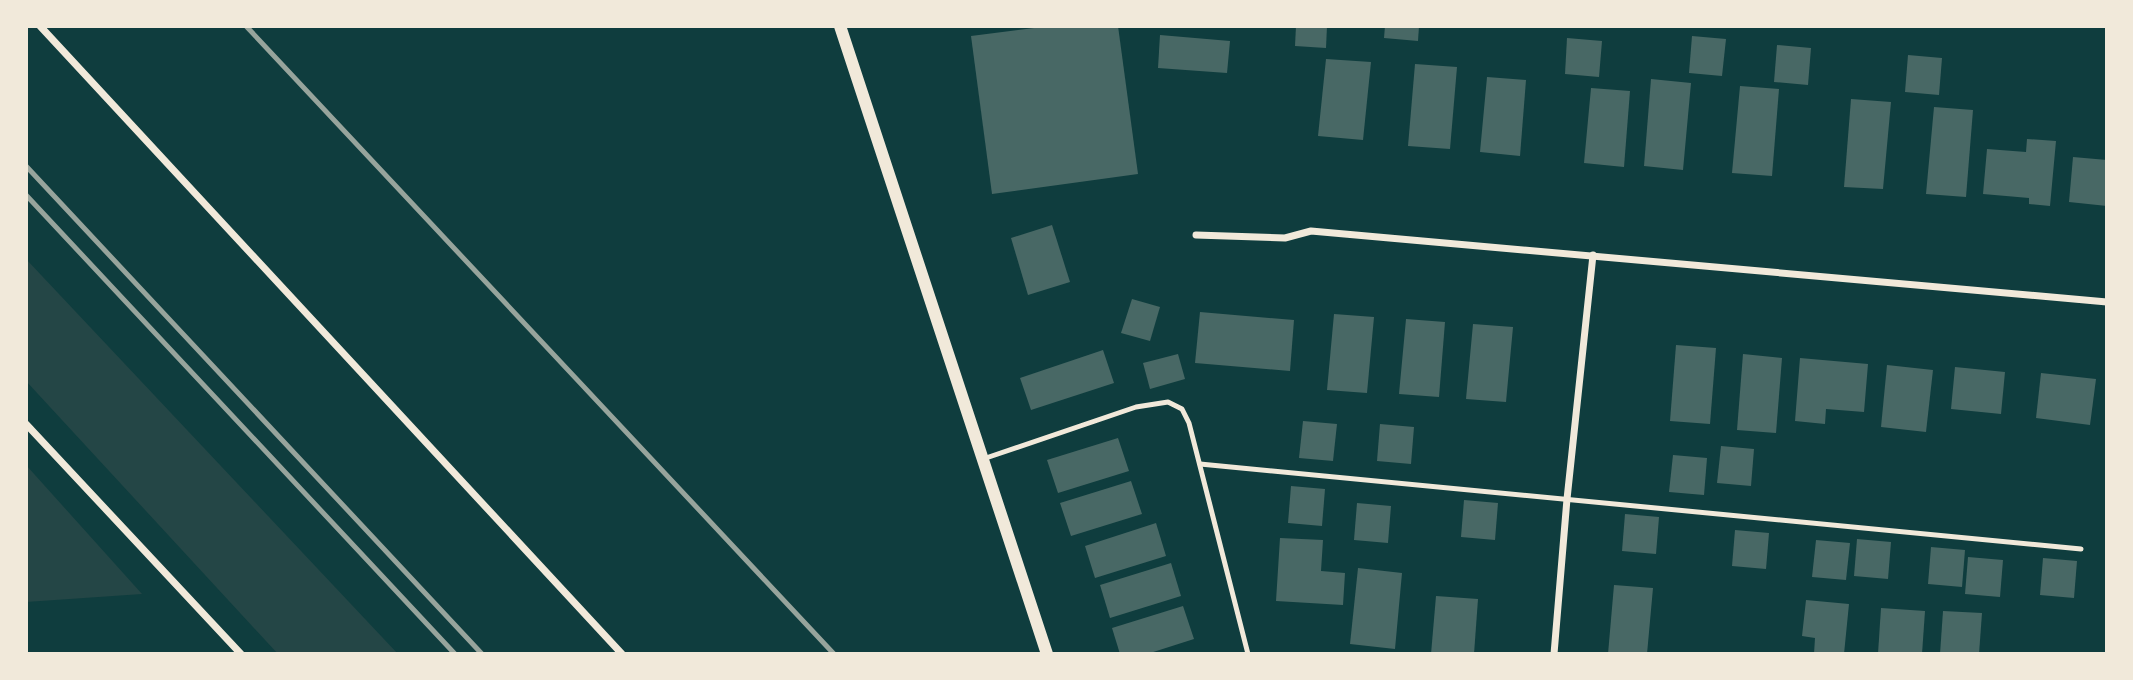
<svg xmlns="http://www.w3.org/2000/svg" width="2133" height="680" viewBox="0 0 2133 680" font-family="'Noto Sans',sans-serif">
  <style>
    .green { fill: #244646 }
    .building { fill: #486865 }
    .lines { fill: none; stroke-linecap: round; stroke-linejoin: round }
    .service { stroke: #f1e9da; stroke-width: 5 }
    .minor { stroke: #f1e9da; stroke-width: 7 }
    .tertiary { stroke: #f1e9da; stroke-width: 12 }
    .rail { stroke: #97a49c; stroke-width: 5 }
  </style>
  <rect width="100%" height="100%" fill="#0f3d3e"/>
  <!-- green -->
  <g class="green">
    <polygon points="26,259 398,654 278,654 26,381"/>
    <polygon points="26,465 142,594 26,602"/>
  </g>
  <!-- building -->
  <g class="building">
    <polygon points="1050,26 1118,26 1138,174 992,194 971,36"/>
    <polygon points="1296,26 1327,26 1326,48 1295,46"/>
    <polygon points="1385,26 1419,26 1418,41 1384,38"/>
    <polygon points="1160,35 1230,41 1227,73 1158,68"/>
    <polygon points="1692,36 1726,39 1722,76 1689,73"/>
    <polygon points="1567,38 1602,41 1599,77 1565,74"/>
    <polygon points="1777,45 1811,48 1808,85 1774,82"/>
    <polygon points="1908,55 1942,58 1939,95 1905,92"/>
    <polygon points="1326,59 1371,62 1363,140 1318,136"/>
    <polygon points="1415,64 1457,67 1450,149 1408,146"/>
    <polygon points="1487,77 1526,80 1520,156 1480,152"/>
    <polygon points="1651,79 1691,83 1683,170 1644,166"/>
    <polygon points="1740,86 1779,89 1772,176 1732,173"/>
    <polygon points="1591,88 1630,91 1624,167 1584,163"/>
    <polygon points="1851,99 1891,102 1883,189 1844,187"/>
    <polygon points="1934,107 1973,110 1966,197 1926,194"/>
    <polygon points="2027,139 2056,141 2050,206 2029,204 2029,198 1983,194 1987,149 2026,152"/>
    <polygon points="2073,157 2107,160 2107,206 2069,202"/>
    <polygon points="1052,225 1070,282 1028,295 1011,238"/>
    <polygon points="1132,299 1160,307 1150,341 1121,333"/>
    <polygon points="1200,312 1294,320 1290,371 1195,363"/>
    <polygon points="1334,314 1374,317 1367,393 1327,390"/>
    <polygon points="1406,319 1445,322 1439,397 1399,394"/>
    <polygon points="1473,324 1513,327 1506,402 1466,399"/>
    <polygon points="1676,345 1716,348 1710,424 1670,421"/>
    <polygon points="1103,350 1114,383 1031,410 1020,378"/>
    <polygon points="1178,354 1185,379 1150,389 1143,363"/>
    <polygon points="1743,354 1782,358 1776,433 1737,430"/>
    <polygon points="1800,358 1868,364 1864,412 1826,409 1825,424 1795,421"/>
    <polygon points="1887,365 1933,370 1926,432 1881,427"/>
    <polygon points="1955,367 2005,372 2001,414 1951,409"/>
    <polygon points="2041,373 2096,379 2090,425 2036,418"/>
    <polygon points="1303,421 1337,424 1333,461 1299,458"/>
    <polygon points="1380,424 1414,427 1411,464 1377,461"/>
    <polygon points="1118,438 1129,471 1058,493 1047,460"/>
    <polygon points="1721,446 1754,449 1751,486 1717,483"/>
    <polygon points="1673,455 1707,458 1704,495 1669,492"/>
    <polygon points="1131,481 1142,514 1071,536 1060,503"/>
    <polygon points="1291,486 1325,489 1322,526 1288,523"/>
    <polygon points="1464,500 1498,503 1495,540 1461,537"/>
    <polygon points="1357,503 1391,506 1388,543 1354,540"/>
    <polygon points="1625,514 1659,517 1656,554 1622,551"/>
    <polygon points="1156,523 1166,556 1095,578 1085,546"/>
    <polygon points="1735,530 1769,533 1766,569 1732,566"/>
    <polygon points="1280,538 1323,540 1321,571 1345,573 1343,605 1276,601"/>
    <polygon points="1857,539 1891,542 1888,579 1854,576"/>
    <polygon points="1816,540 1850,543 1846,580 1812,577"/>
    <polygon points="1931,547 1965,550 1962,587 1928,584"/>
    <polygon points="1968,557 2003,560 2000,597 1965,594"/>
    <polygon points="2043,558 2077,561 2074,598 2040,595"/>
    <polygon points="1171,563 1181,596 1110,618 1100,585"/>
    <polygon points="1358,568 1402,573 1395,649 1350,644"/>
    <polygon points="1614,585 1653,588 1647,654 1608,654"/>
    <polygon points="1436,596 1478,599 1474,654 1431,654"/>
    <polygon points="1806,600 1849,604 1844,654 1814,654 1815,638 1802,636"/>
    <polygon points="1183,606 1194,639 1147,654 1120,654 1112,628"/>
    <polygon points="1881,608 1925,611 1922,654 1878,654"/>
    <polygon points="1943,611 1982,613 1979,654 1940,654"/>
  </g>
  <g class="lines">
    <!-- service -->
    <g class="service">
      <polyline points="983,459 1136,407 1168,402 1182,409 1189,423 1248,654"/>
      <polyline points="1200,464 2081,549"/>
    </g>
    <!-- minor -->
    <g class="minor">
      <polyline points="40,26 622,654"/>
      <polyline points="1196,235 1285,238 1311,231 2107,302"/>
      <polyline points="26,424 241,654"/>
      <polyline points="1554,654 1567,499 1593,255"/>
    </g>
    <!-- tertiary -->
    <polyline class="tertiary" points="840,26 1047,654"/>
    <!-- rail -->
    <g class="rail">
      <polyline points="246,26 834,654"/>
      <polyline points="26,166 482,654"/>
      <polyline points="26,195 455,654"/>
    </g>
  </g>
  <!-- border -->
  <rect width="2133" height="680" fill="none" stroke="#f1e9da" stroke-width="56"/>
</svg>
